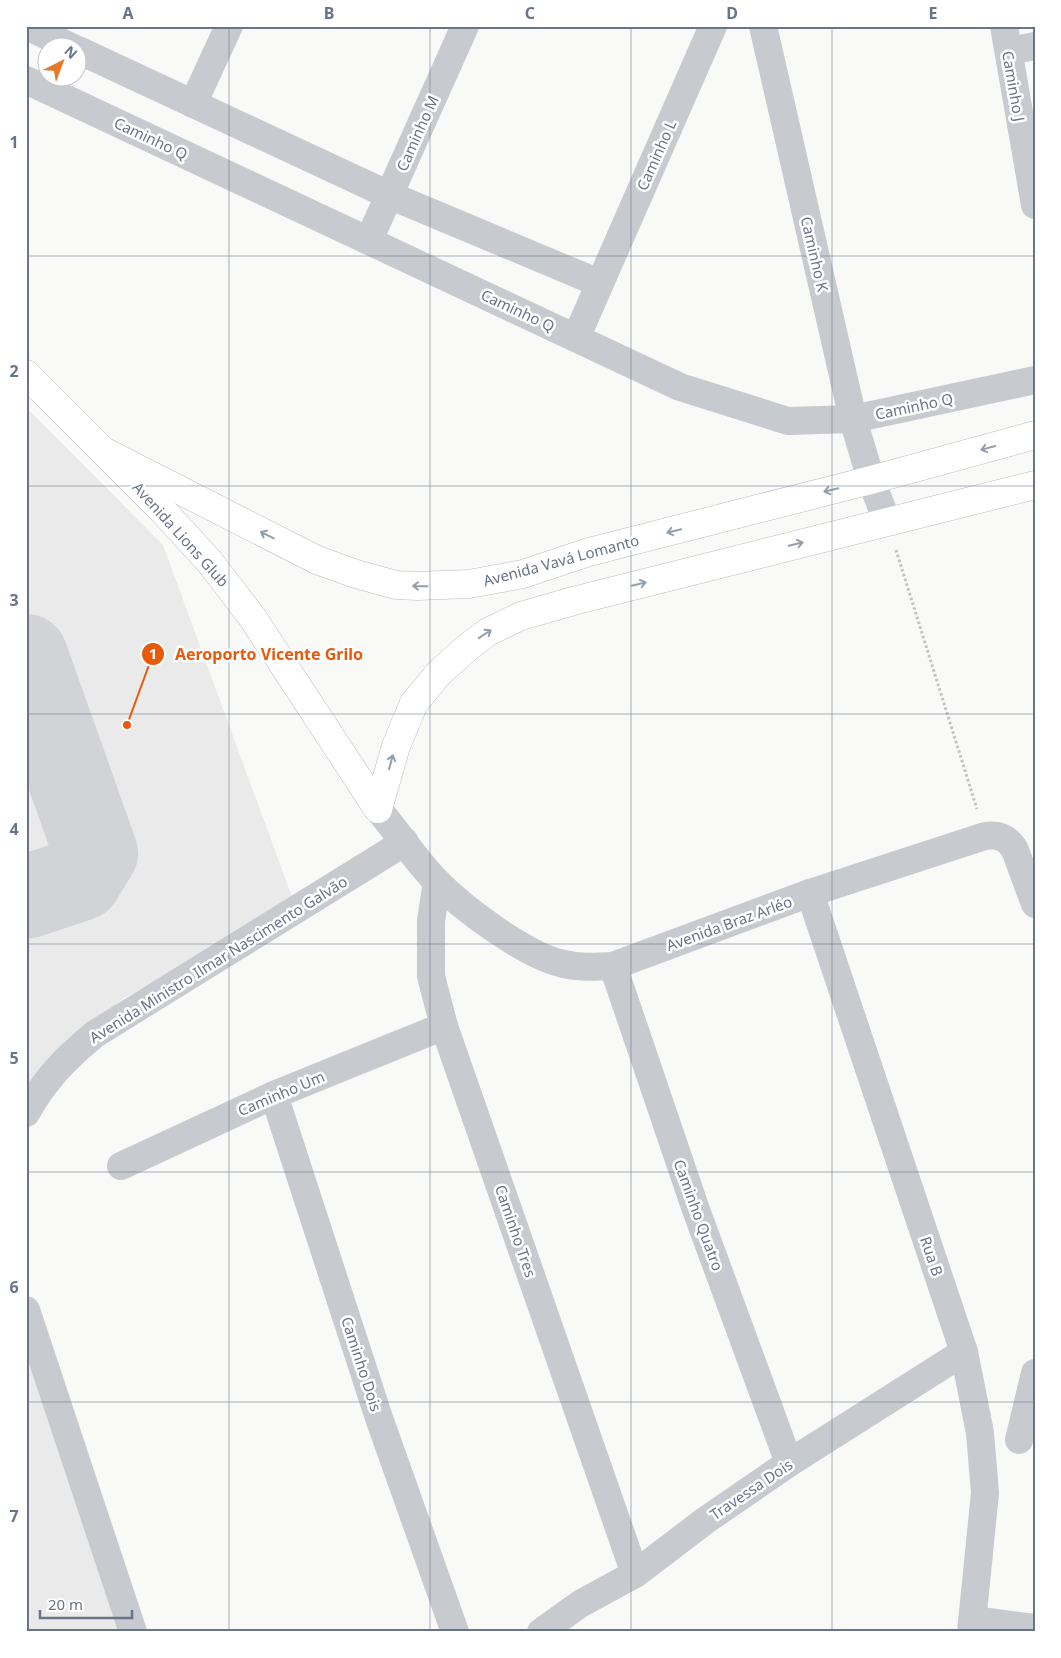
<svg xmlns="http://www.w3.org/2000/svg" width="1061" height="1658" viewBox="0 0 1061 1658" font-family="'Noto Sans',sans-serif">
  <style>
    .built { fill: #eaeaea }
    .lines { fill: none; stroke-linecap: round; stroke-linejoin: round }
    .taxiway { stroke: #d1d3d6; stroke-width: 84 }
    .secondary-casing { stroke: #b9bdc3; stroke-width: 29 }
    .path { stroke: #c1c2c5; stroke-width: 3; stroke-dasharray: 2.5 2.5; stroke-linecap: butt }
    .street { stroke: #c7cace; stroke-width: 28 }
    .secondary { stroke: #fff; stroke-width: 28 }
    .oneway { stroke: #959eac }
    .grid { fill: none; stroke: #687488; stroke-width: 1; stroke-opacity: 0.55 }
    .labels { text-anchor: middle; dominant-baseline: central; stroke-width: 5; stroke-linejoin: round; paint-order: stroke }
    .street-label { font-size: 15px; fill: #687488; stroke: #fff }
    .leader { fill: none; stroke: #e8590c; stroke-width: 2 }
    .callout-dot { fill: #e8590c; stroke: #fff; stroke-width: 2 }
    .mark-label { font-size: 15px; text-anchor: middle; font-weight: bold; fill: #fff }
    .callout-label { font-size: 16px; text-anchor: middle; font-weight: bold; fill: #e8590c; stroke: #fff; stroke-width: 5; stroke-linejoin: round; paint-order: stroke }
    .neatline { fill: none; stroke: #687488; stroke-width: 2 }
    .grid-label { font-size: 16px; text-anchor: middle; font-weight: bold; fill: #687488 }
  </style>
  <rect width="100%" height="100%" fill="#f9f9f7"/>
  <!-- built -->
  <g class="built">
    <polygon points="26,407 163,545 295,905 124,998 62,1049 26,1093"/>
    <polygon points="26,1343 123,1632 26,1632"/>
  </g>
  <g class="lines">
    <!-- taxiway -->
    <polyline class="taxiway" points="26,656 96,853 80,879 26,897"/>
    <!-- secondary casing -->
    <g class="secondary-casing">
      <g id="secondary">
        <polyline points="26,374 163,511 209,561 252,617 378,809"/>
        <polyline points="105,452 317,560 356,574 396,585 417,586 469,584 523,574 589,552 871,480 1035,435"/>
        <polyline points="378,809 396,746 414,703 439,673 468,647 488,632 521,616 577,600 1035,485"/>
      </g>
    </g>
    <!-- path -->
    <polyline class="path" points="896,550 977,809"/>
    <!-- street -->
    <g class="street">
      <polyline points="27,26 73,48"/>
      <polyline points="763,26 853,419 871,480 887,521"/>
      <polyline points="1004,26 1035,205"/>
      <polyline points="78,50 389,195 599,283"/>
      <polyline points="1009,51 1035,46"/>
      <polyline points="26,80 680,387 788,421 853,419 1035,380"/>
      <polyline points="193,104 229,26"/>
      <polyline points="369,240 465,26"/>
      <polyline points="576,338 713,26"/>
      <path d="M378 809C398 833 415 859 436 881 462 908 524 954 560 963 578 968 595 967 613 966L810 893 985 836C999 834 1008 838 1015 850L1035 904"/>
      <polyline points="437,882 431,921 431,976 444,1026 635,1574"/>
      <polyline points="810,893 964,1352 980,1433 985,1493 971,1632"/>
      <polyline points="613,966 695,1207 789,1463"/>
      <polyline points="274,1095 379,1418 455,1632"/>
      <path d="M26 1113C46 1078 65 1059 95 1034L405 842"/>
      <polyline points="121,1166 274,1095 444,1026"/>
      <polyline points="26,1310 133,1632"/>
      <polyline points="1019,1440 1035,1373"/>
      <polyline points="973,1620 1035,1628"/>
      <polyline points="541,1632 580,1604 635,1574 706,1520 789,1463 964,1352"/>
    </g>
    <!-- secondary -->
    <use href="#secondary" class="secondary"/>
  </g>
  <!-- one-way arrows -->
  <defs><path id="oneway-shaft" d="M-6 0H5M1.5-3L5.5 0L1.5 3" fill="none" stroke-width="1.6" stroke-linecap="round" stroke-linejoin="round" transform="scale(1.25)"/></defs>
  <g class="oneway">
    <use href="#oneway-shaft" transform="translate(988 448) rotate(165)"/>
    <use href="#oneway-shaft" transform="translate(831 490) rotate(166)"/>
    <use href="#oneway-shaft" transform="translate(674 531) rotate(166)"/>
    <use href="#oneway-shaft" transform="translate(267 535) rotate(-153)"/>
    <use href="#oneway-shaft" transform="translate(796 544) rotate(-14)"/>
    <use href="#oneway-shaft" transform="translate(639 584) rotate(-14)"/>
    <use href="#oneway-shaft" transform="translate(420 586) rotate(-179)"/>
    <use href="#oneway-shaft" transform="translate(485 634) rotate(-34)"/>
    <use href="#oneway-shaft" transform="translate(391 762) rotate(-75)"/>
  </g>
  <!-- grid -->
  <path class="grid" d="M229 26V1632M430 26V1632M631 26V1632M832 26V1632M26 256H1035M26 486H1035M26 714H1035M26 944H1035M26 1172H1035M26 1402H1035"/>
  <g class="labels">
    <!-- street labels -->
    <g class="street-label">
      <text transform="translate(1014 86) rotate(80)">Caminho J</text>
      <text transform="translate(417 133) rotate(-66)">Caminho M</text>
      <text transform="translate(151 138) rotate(25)">Caminho Q</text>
      <text transform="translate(656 155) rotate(-66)">Caminho L</text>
      <text transform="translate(815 254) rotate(77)">Caminho K</text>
      <text transform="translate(518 310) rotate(25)">Caminho Q</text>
      <text transform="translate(914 406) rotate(-12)">Caminho Q</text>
      <text transform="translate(181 534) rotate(48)">Avenida Lions Glub</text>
      <text transform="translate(561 560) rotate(-15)">Avenida Vavá Lomanto</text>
      <text transform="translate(729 923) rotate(-20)">Avenida Braz Arléo</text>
      <text transform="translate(218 959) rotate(-32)">Avenida Ministro Ilmar Nascimento Galvão</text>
      <text transform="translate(281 1093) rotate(-23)">Caminho Um</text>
      <text transform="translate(699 1215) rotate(70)">Caminho Quatro</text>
      <text transform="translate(516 1231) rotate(71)">Caminho Tres</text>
      <text transform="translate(932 1256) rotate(71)">Rua B</text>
      <text transform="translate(362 1364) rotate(72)">Caminho Dois</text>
      <text transform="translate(751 1489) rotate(-34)">Travessa Dois</text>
    </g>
  </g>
  <!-- callouts -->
  <path class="leader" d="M127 725L153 654"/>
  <g class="callout-dot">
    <circle cx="127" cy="725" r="5"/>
    <circle cx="153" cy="654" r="12"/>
  </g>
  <g class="mark-label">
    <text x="153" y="659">1</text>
  </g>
  <g class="callout-label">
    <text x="269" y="660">Aeroporto Vicente Grilo</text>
  </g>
  <!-- border -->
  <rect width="1061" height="1658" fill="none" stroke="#ffffff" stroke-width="55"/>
  <!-- north arrow -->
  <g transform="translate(62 62) rotate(42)"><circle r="24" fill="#ffffff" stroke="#c3c7cf"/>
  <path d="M0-4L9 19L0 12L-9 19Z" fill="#e57a2b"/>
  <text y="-8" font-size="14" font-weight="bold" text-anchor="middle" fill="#687488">N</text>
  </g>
  <!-- scale -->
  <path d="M40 1610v8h92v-8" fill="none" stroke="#687488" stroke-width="2.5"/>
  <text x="48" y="1610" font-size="15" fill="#687488" stroke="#ffffff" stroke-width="4" paint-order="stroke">20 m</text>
  <rect x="28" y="28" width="1006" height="1602" class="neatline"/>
  <g class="grid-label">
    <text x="128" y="19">A</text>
    <text x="329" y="19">B</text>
    <text x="530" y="19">C</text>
    <text x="732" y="19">D</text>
    <text x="933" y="19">E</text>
    <text x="14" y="148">1</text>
    <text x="14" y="377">2</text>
    <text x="14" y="606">3</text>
    <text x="14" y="835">4</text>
    <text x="14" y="1064">5</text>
    <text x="14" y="1293">6</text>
    <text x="14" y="1522">7</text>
  </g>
</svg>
